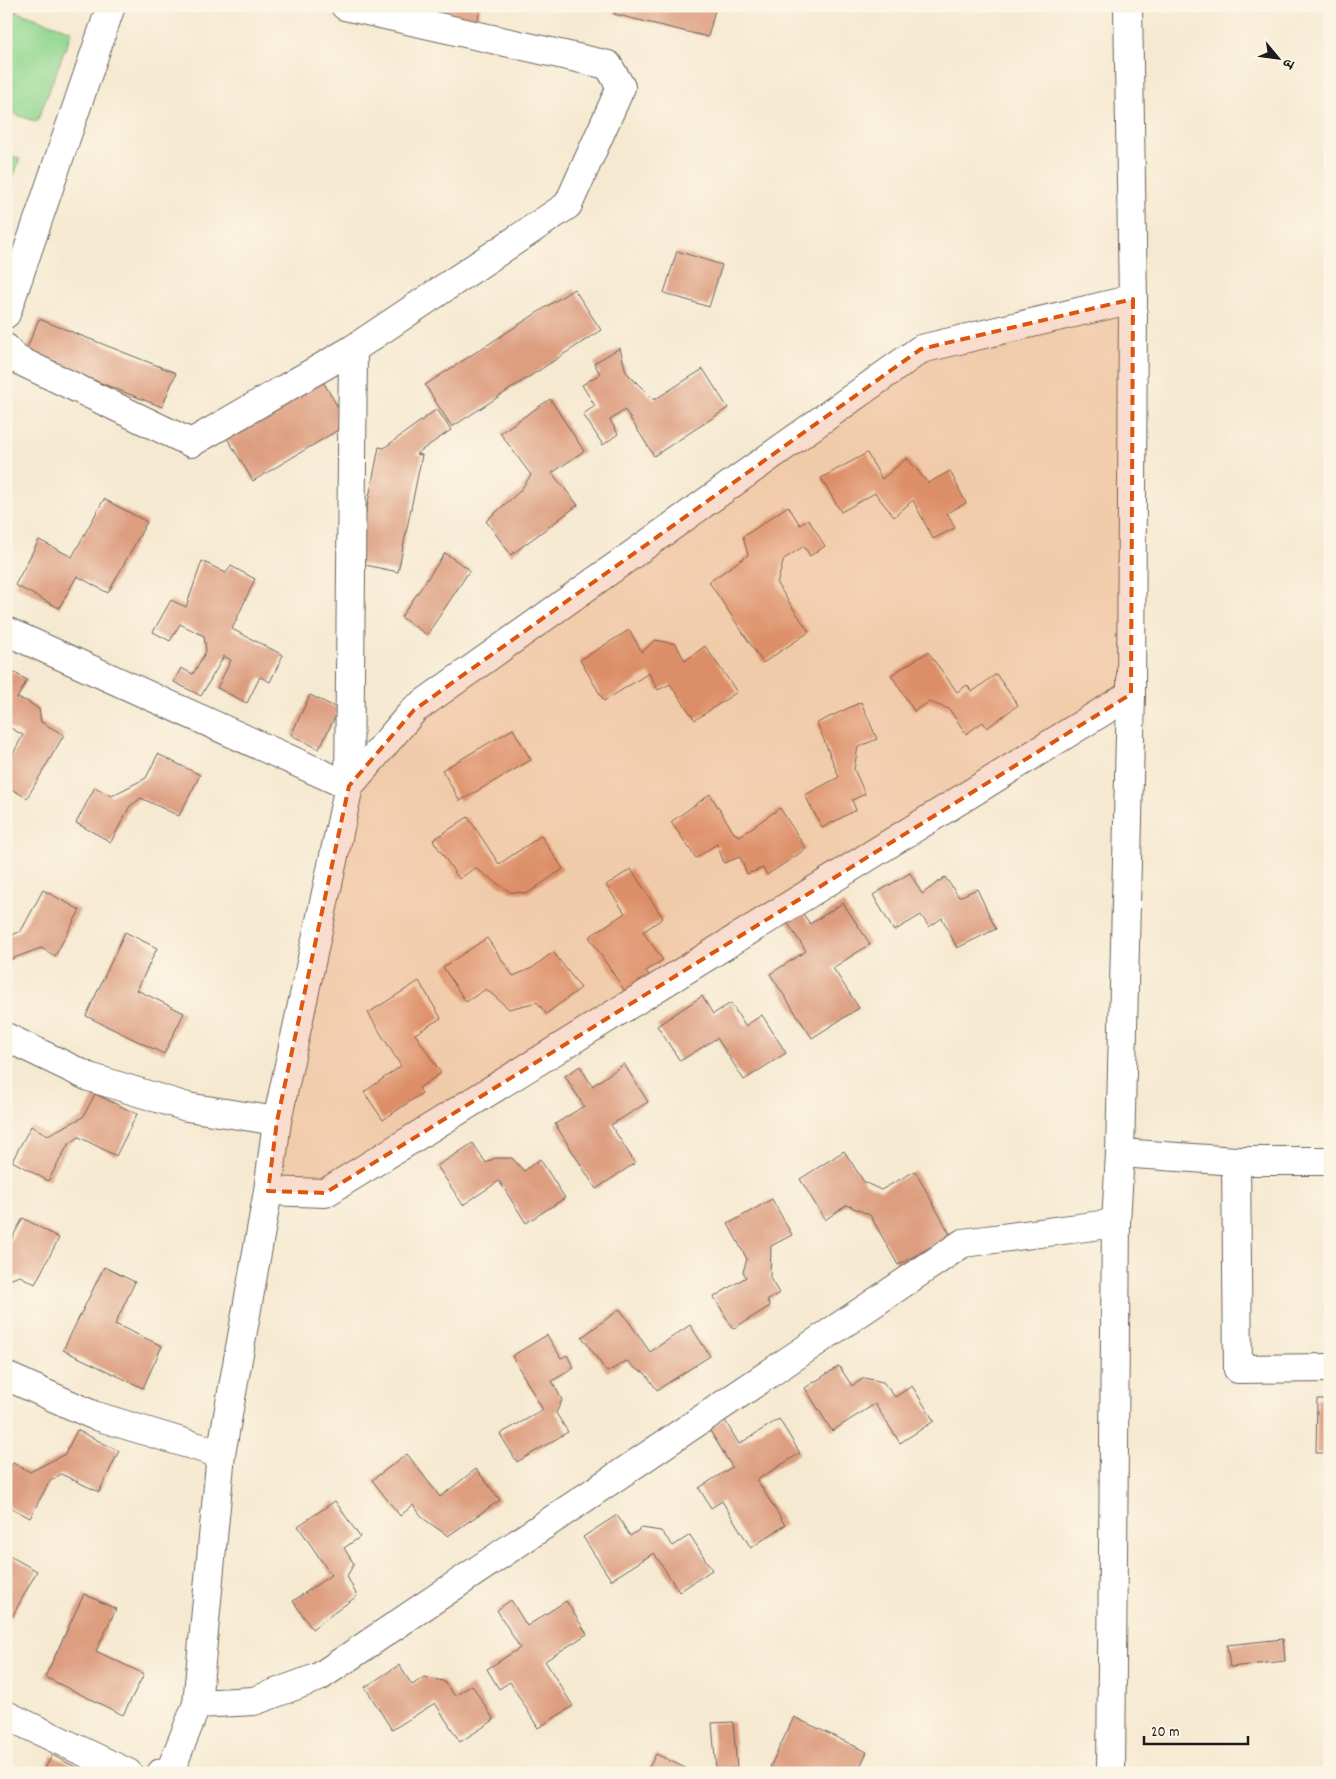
<svg xmlns="http://www.w3.org/2000/svg" width="1336" height="1779" viewBox="0 0 1336 1779" font-family="Dekko,'Playpen Sans Deva',sans-serif">
  <style>
    .green { fill: #91d790; stroke: #567a56 }
    .building { fill: #dd9d7f }
    .lines { fill: none; stroke-linecap: round; stroke-linejoin: round }
    .minor-casing { stroke: #68645b; stroke-width: 30 }
    .minor { stroke: #fff; stroke-width: 28 }
    .marked { fill: #de560d; fill-opacity: 0.2; stroke: #de560d; stroke-width: 4; stroke-dasharray: 10 6; stroke-linejoin: round }
  </style>
  <rect width="100%" height="100%" fill="#fcf5e5"/>
  <filter id="ink" filterUnits="userSpaceOnUse"><feTurbulence type="fractalNoise" baseFrequency=".02" numOctaves="2"/><feDisplacementMap in="SourceGraphic" scale="10" xChannelSelector="R" yChannelSelector="G"/><feConvolveMatrix kernelMatrix="1 2 1 2 8 2 1 2 1" color-interpolation-filters="sRGB"/></filter>
  <filter id="wash" filterUnits="userSpaceOnUse"><feTurbulence type="fractalNoise" baseFrequency=".0096" numOctaves="4" result="noise"/><feDisplacementMap in="SourceGraphic" scale="20" xChannelSelector="R" yChannelSelector="G"/><feGaussianBlur stdDeviation="1.12" result="paint"/><feColorMatrix in="noise" values="0 0 0 0 0 0 0 0 0 0 0 0 0 0 0 0 0 1.4 0 .05"/><feComposite in="paint" operator="in"/></filter>
  <g filter="url(#wash)">
    <rect width="100%" height="100%" fill="#f6e9d1"/>
    <!-- green -->
    <g class="green">
      <polygon points="6,8 72,31 37,122 6,111"/>
      <polygon points="6,154 20,159 6,196"/>
    </g>
    <g id="blocks">
      <!-- building -->
      <g class="building">
        <polygon points="409,6 481,6 477,23"/>
        <polygon points="616,6 716,6 708,37 614,14"/>
        <polygon points="677,251 722,265 709,307 664,293"/>
        <polygon points="574,289 601,330 452,427 425,385"/>
        <polygon points="39,319 176,373 162,407 25,353"/>
        <polygon points="620,348 626,372 654,400 703,369 728,408 654,456 625,410 610,420 618,434 603,445 583,414 595,406 582,385 600,374 594,363"/>
        <polygon points="319,375 348,424 253,481 224,433"/>
        <polygon points="550,399 584,451 552,473 578,505 511,555 486,521 520,491 531,475 500,433"/>
        <polygon points="437,409 451,430 416,454 422,455 398,572 356,563 379,447 384,448"/>
        <polygon points="867,453 882,479 907,458 928,483 950,471 966,503 947,513 955,528 933,539 913,500 894,517 875,493 841,512 821,478"/>
        <polygon points="104,499 147,522 108,593 77,576 59,608 15,585 39,540 72,557"/>
        <polygon points="788,506 800,525 808,519 825,546 810,556 804,546 784,559 777,584 809,632 763,663 709,582 748,555 743,537"/>
        <polygon points="445,553 470,570 427,635 401,617"/>
        <polygon points="202,561 226,573 231,566 255,579 232,629 283,655 270,682 260,677 247,703 217,688 231,660 224,656 201,696 174,682 181,668 193,674 206,651 204,636 180,624 170,641 153,632 171,600 186,607"/>
        <polygon points="629,630 642,652 655,640 676,644 685,661 705,646 737,692 695,720 670,684 658,690 649,673 604,701 580,660"/>
        <polygon points="928,652 957,692 967,685 972,692 996,674 1018,705 987,728 983,722 966,734 949,709 929,702 914,711 891,675"/>
        <polygon points="6,668 27,680 17,698 27,701 39,709 41,722 64,735 27,798 6,786 6,767 23,735 7,726 6,722"/>
        <polygon points="310,695 339,709 319,749 291,735"/>
        <polygon points="861,702 877,739 858,747 854,769 865,794 852,800 856,810 822,828 805,795 839,777 817,723"/>
        <polygon points="513,729 531,760 460,801 442,770"/>
        <polygon points="158,754 200,775 179,816 141,798 130,806 111,842 76,823 95,787 111,796 146,778"/>
        <polygon points="710,794 734,833 740,836 780,808 806,849 767,875 763,868 747,874 740,857 724,863 717,844 696,858 671,822"/>
        <polygon points="468,817 499,864 541,836 563,869 528,893 510,892 475,868 459,879 433,840"/>
        <polygon points="631,869 663,918 643,932 663,960 646,971 654,982 630,999 589,937 625,913 606,885"/>
        <polygon points="910,873 922,894 945,877 959,897 977,889 996,929 957,948 942,918 929,927 921,915 894,931 873,895"/>
        <polygon points="43,890 80,910 55,956 41,948 6,961 6,932 12,935 21,931"/>
        <polygon points="843,903 870,944 833,968 859,1008 812,1038 770,974 806,951 785,919 800,909 810,924"/>
        <polygon points="125,932 157,948 137,990 184,1013 164,1054 86,1016"/>
        <polygon points="487,938 513,976 532,968 553,952 581,988 546,1014 537,1002 509,1009 486,989 466,1002 443,967"/>
        <polygon points="419,981 441,1018 415,1034 441,1073 419,1088 422,1093 383,1120 364,1092 401,1066 368,1013"/>
        <polygon points="702,996 713,1014 731,1003 745,1026 762,1015 786,1053 744,1080 717,1038 680,1061 657,1026"/>
        <polygon points="624,1064 648,1102 611,1125 635,1163 596,1189 555,1124 584,1106 565,1076 580,1066 592,1086"/>
        <polygon points="95,1094 137,1114 116,1156 79,1137 68,1145 48,1181 12,1161 31,1126 48,1135 83,1117"/>
        <polygon points="473,1143 486,1163 495,1158 512,1158 524,1171 540,1159 565,1198 526,1223 499,1181 463,1205 437,1166"/>
        <polygon points="844,1151 864,1182 881,1190 915,1171 951,1236 898,1265 870,1215 847,1205 825,1220 800,1179"/>
        <polygon points="772,1199 792,1235 771,1246 770,1278 779,1293 767,1301 770,1306 733,1329 714,1297 746,1277 743,1272 747,1259 728,1224"/>
        <polygon points="23,1218 59,1238 35,1284 20,1276 6,1281 6,1249"/>
        <polygon points="104,1267 135,1282 115,1324 162,1346 143,1388 63,1350"/>
        <polygon points="620,1309 650,1352 690,1325 710,1356 657,1390 645,1373 636,1369 627,1361 607,1372 582,1337"/>
        <polygon points="547,1335 561,1358 567,1355 574,1368 552,1381 562,1400 556,1413 568,1432 517,1462 500,1434 543,1410 512,1356"/>
        <polygon points="839,1366 852,1386 864,1378 883,1382 895,1397 912,1386 934,1421 900,1443 875,1404 832,1431 805,1388"/>
        <polygon points="1317,1399 1330,1399 1330,1453 1316,1453"/>
        <polygon points="724,1419 739,1444 779,1419 800,1453 757,1480 785,1525 751,1548 722,1501 711,1508 699,1488 732,1467 709,1429"/>
        <polygon points="77,1430 119,1451 99,1492 61,1474 49,1482 30,1518 6,1505 6,1476 13,1463 30,1472 65,1454"/>
        <polygon points="407,1454 440,1497 476,1469 500,1500 448,1536 424,1519 413,1505 400,1516 372,1480"/>
        <polygon points="335,1501 360,1537 344,1548 354,1564 347,1576 357,1596 312,1629 293,1601 331,1575 298,1526"/>
        <polygon points="617,1515 630,1536 642,1528 661,1531 673,1546 690,1535 712,1570 679,1592 654,1553 611,1580 583,1537"/>
        <polygon points="6,1554 37,1571 12,1617 6,1613"/>
        <polygon points="84,1594 116,1609 96,1651 144,1674 123,1715 45,1677"/>
        <polygon points="511,1600 527,1626 566,1601 587,1634 545,1661 573,1706 538,1728 510,1682 499,1689 487,1669 520,1648 497,1610"/>
        <polygon points="1283,1639 1285,1661 1230,1667 1227,1645"/>
        <polygon points="399,1665 412,1685 424,1677 443,1681 455,1696 472,1685 494,1720 460,1742 435,1703 392,1730 365,1687"/>
        <polygon points="794,1717 867,1752 857,1773 782,1773 770,1767"/>
        <polygon points="733,1722 737,1768 716,1770 712,1723"/>
        <polygon points="656,1754 696,1773 646,1773"/>
        <polygon points="52,1755 87,1773 43,1773"/>
      </g>
    </g>
  </g>
  <g filter="url(#ink)">
    <use href="#blocks" fill-opacity="0" stroke="#68645b" stroke-width="1"/>
    <g class="lines">
      <!-- minor casing -->
      <g class="minor-casing">
        <g id="minor">
          <polyline points="6,314 111,6"/>
          <polyline points="6,348 16,359 191,443 353,349 568,205 621,87 608,65 345,6"/>
          <polyline points="6,631 349,786 414,710 921,349 1133,299"/>
          <polyline points="6,1037 89,1077 187,1107 277,1121"/>
          <polyline points="1120,1153 1236,1161 1330,1161"/>
          <polyline points="1236,1161 1238,1369 1330,1368"/>
          <polyline points="268,1191 325,1193 1131,694"/>
          <polyline points="6,1376 93,1415 221,1454"/>
          <polyline points="197,1704 254,1701 319,1677 963,1243 1116,1223"/>
          <polyline points="6,1715 128,1773"/>
          <polyline points="161,1773 171,1769 197,1704 221,1454 268,1191 277,1121 349,786 353,349"/>
          <polyline points="1111,1773 1116,1223 1120,1153 1131,694 1133,299 1128,6"/>
        </g>
      </g>
      <!-- minor -->
      <use href="#minor" class="minor"/>
    </g>
  </g>
  <!-- marked area -->
  <path class="marked" d="M1133 299 1131 694 325 1193 268 1191 277 1121 349 786 414 710 921 349Z"/>
  <!-- margin -->
  <rect width="1336" height="1779" fill="none" stroke="#fcf5e5" stroke-width="25"/>
  <!-- north arrow -->
  <g transform="translate(1278 58) rotate(119)" stroke="#fcf5e5" stroke-width="4" paint-order="stroke">
  <path d="M0-4L9 19L0 12L-9 19Z" fill="#1c1c1c"/>
  <text y="-8" font-size="14" font-weight="bold" text-anchor="middle" fill="#1c1c1c">उ</text>
  </g>
  <!-- scale -->
  <path d="M1144 1736v8h104v-8" fill="none" stroke="#1c1c1c" stroke-width="2.5"/>
  <text x="1151" y="1736" font-size="15" fill="#1c1c1c" stroke="#fcf5e5" stroke-width="4" paint-order="stroke">20 m</text>
</svg>
